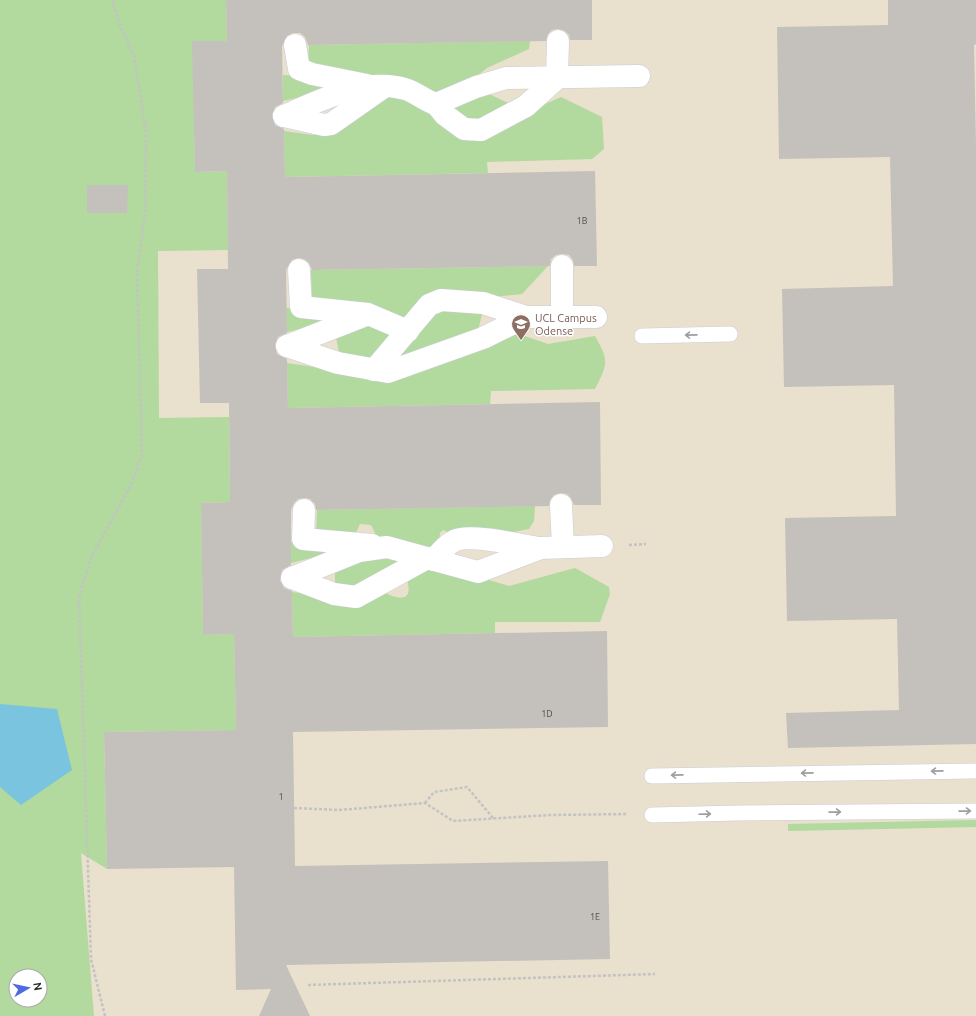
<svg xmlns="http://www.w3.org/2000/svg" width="976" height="1016" viewBox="0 0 976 1016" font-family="Ubuntu,sans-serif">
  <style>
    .education { fill: #e9e0cd }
    .green { fill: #b2d99e; fill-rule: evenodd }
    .water { fill: #7ac4df }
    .building { fill: #c4c0bb }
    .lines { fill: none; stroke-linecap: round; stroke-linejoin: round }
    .lane-casing { stroke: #cacdd8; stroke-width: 16 }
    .street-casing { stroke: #cacdd8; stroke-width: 23 }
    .path { stroke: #c3c3c3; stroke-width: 2.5; stroke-dasharray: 3 2; stroke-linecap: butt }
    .lane { stroke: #fff; stroke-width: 15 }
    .street { stroke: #fff; stroke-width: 22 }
    .oneway { stroke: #9e9e9e }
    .labels { text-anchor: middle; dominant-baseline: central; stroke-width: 3; stroke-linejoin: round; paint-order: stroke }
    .number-label { font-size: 9px; fill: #4f4e4d }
    .education-label { font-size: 11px; fill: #785e54; stroke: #fff; text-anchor: start }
  </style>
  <rect width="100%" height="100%" fill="#e9e3db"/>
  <!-- education -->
  <polygon class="education" points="69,0 976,0 976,1016 94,1016 81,853 0,695"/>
  <!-- green -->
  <g class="green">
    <path d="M0 0H226L227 41H193L195 172 227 171 228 250 158 251 159 418 229 417 230 502 201 503 203 635 234 634 236 730 104 732 107 869 81 853 94 1016H0ZM16 976H40V1000H16Z"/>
    <polygon points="530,41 529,49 487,68 476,77 441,94 308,65 309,45"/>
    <polygon points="283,75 314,77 351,86 283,101"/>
    <polygon points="385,92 483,132 561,97 602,117 604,149 592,159 487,162 488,173 285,177 284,131 313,135 321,134"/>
    <polygon points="487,93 512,105 481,126 447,107"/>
    <polygon points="548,266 522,294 473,299 412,320 312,304 311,270"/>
    <polygon points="473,305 482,314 479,327 475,332 400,364 394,352 431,309"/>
    <polygon points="286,308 357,315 287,332"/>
    <polygon points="367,320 398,330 377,360 340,358 335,332"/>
    <path d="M516 333 548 344 595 336C609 361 608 363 595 389L491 391 490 404 288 408 287 363 387 378Z"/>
    <polygon points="535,506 534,521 529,529 513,532 498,531 459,537 443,530 440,533 438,548 435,550 379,541 371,525 360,524 353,539 316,536 317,510"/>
    <polygon points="291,542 359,546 291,563"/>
    <polygon points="381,553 414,559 362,593 335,584 335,570"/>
    <path d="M435 564 509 586 575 568 609 587 610 594 600 622H495V633L293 637 292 592 346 599 378 589C391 597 415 607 407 580Z"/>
    <polygon points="976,820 976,827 788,831 788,824"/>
  </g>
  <!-- water -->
  <polygon class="water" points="0,704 57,709 72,770 21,805 0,787"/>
  <!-- building -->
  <g class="building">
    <polygon points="226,0 592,0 592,40 570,40 569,35 565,31 558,29 552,30 548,34 546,41 308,45 305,37 300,33 293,33 287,36 282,46 283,103 275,107 272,115 275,125 284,129 285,177 595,171 597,266 574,266 573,260 569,255 562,254 556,255 551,259 550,266 312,270 309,263 304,259 298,258 292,260 286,270 287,333 278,337 275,345 277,354 287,359 288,408 600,402 601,505 574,505 571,498 567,494 561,493 554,495 550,500 549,506 316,510 315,504 310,499 305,498 298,499 294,503 291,510 291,565 282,570 280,580 284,588 292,591 293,637 607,631 608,727 293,732 295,866 608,861 610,959 286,965 310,1016 259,1016 271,989 236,990 234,867 107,869 104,732 236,730 234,634 203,635 201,503 230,502 229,403 200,403 197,269 228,269 227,171 195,172 192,41 227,41"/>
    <polygon points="888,0 976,0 976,44 974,45 976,145 976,744 788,748 786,713 899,710 897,619 787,621 785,518 896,516 894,385 784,387 782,289 893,286 890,157 779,159 777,27 888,25"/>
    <polygon points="87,185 128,185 127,213 87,213"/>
  </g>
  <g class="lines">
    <!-- lane casing -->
    <g class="lane-casing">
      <g id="lane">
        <polyline points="642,336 730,334"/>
        <polyline points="652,776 976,771"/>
        <polyline points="652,815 738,813 976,811"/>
      </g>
    </g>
    <!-- street casing -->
    <g class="street-casing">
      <g id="street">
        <polyline points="295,45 299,69 312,74 367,85"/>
        <polyline points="436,104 445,115 464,129 481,130 526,106 557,78 558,41"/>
        <path d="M284 116C321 100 365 77 405 89 416 92 425 101 436 104L476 87 506 78 639 76"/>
        <polyline points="284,116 324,125 331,124 381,89"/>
        <polyline points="299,270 301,307 368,314 408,331"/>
        <polyline points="562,317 562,266"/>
        <polyline points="287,346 338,363 388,372 483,338 526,317 596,317"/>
        <polyline points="287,346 366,315"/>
        <polyline points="374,370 429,305 441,300 483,303 526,317"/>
        <polyline points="561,505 563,547"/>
        <polyline points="304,510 303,539 372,545"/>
        <path d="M434 560C440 552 446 545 454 541 469 533 520 545 538 548"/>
        <polyline points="292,578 359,551 387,547 478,572 541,548 602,546"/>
        <polyline points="292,578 334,594 356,597 427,558"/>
      </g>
    </g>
    <!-- path -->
    <g class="path">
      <polyline points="629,545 646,544"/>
      <polyline points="425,803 434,792 467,787 493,818"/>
      <polyline points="294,808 339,810 425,803 453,821 550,815 628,814"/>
      <polyline points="308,985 655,974"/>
      <polyline points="105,1016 91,959 79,598 91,558 131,485 142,454 137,274 145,212 146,133 134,56 120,26 112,0"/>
    </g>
    <!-- lane -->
    <use href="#lane" class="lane"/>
    <!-- street -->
    <use href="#street" class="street"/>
  </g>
  <!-- one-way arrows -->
  <defs><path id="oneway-shaft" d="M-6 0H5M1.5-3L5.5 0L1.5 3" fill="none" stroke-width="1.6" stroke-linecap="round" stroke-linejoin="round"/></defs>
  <g class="oneway">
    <use href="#oneway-shaft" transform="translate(691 335) rotate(179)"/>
    <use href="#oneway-shaft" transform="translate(937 771) rotate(179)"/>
    <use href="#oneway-shaft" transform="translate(807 773) rotate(179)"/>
    <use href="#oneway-shaft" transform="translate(677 775) rotate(179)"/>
    <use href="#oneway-shaft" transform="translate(965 811) rotate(-1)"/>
    <use href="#oneway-shaft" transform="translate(835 812) rotate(-1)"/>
    <use href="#oneway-shaft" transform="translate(705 814) rotate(-2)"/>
  </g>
  <!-- icons -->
  <defs>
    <g id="university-pin" transform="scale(1)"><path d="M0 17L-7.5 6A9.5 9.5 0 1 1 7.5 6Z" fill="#8d6e63" stroke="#fff"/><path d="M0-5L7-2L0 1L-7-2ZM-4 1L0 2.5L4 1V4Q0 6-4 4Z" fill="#fff"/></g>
  </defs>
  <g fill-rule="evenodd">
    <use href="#university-pin" x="521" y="324"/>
  </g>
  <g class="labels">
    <!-- number labels -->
    <g class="number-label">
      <text x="582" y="221">1B</text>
      <text x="547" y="714">1D</text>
      <text x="281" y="797">1</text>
      <text x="595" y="917">1E</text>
    </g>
    <!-- education labels -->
    <g class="education-label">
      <text x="535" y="318">UCL Campus<tspan x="535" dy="13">Odense</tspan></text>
    </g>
  </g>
  <!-- north arrow -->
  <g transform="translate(28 988) rotate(81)"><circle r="19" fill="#ffffff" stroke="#a9a9a9"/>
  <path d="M0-3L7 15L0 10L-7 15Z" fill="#4e6ae3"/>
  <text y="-6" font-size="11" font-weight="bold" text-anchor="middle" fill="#282828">N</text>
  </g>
</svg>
